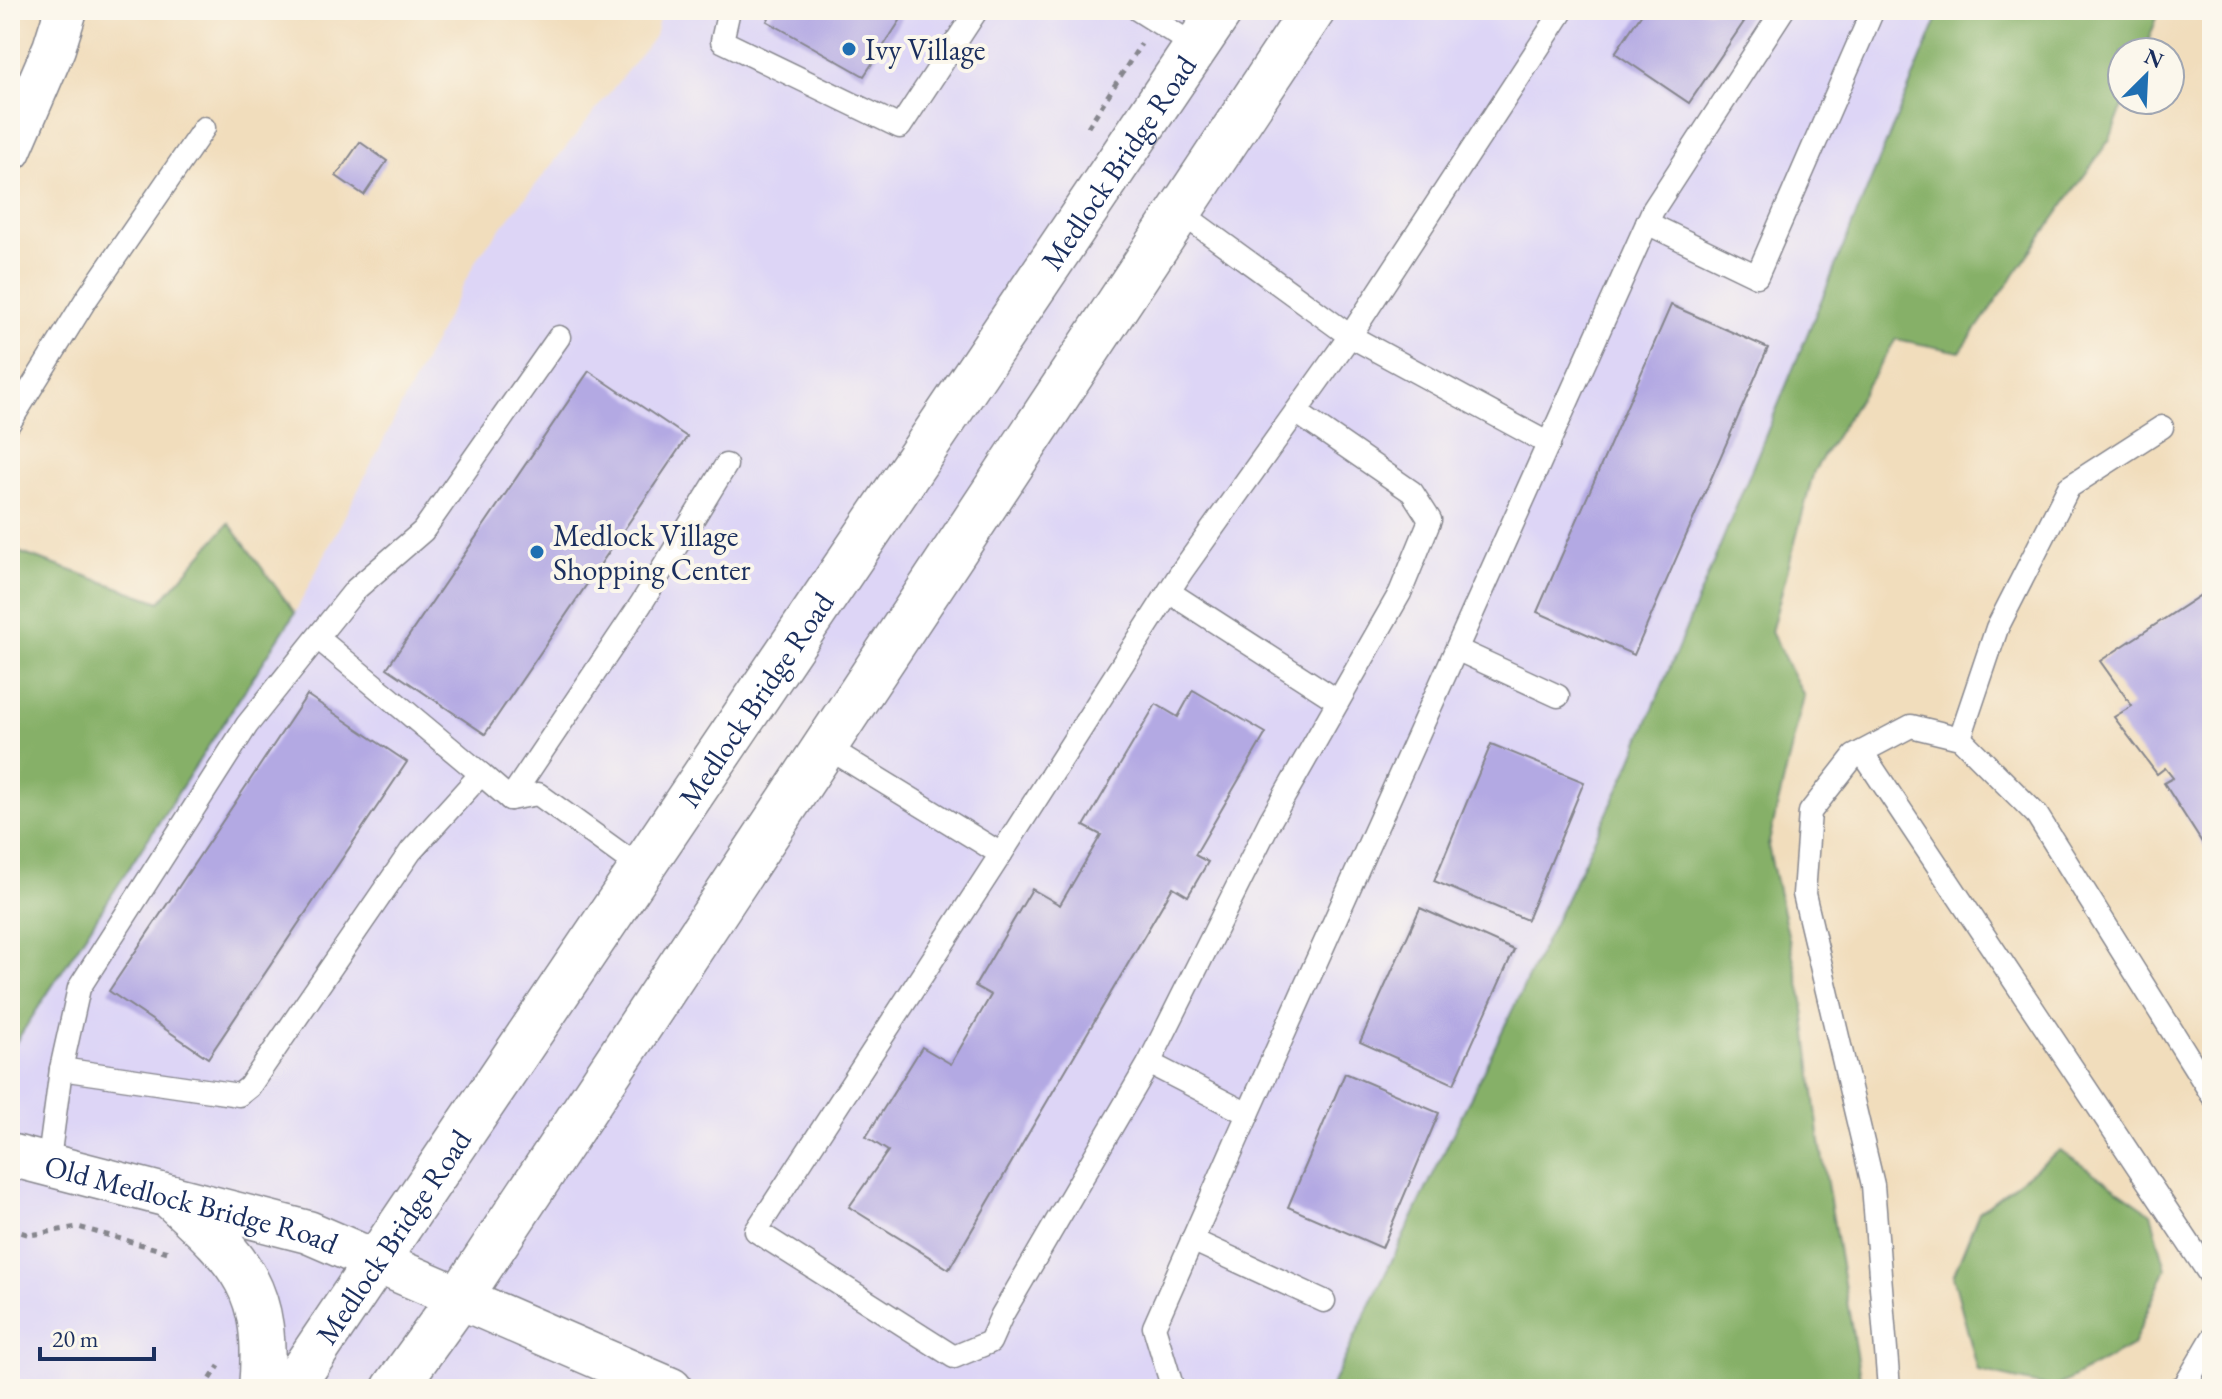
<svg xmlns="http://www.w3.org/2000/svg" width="2222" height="1399" viewBox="0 0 2222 1399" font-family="'EB Garamond',serif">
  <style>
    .built { fill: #ddd5f6 }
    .forest { fill: #86b067; stroke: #507062; stroke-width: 2 }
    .building { fill: #b3a9e3 }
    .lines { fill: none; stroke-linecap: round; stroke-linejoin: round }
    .service-casing { stroke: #86868d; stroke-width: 25 }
    .minor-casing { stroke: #86868d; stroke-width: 45 }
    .trunk-casing { stroke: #86868d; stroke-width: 47 }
    .path { stroke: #86868d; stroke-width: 5; stroke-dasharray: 6 6; stroke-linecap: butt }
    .service { stroke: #fff; stroke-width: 22 }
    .minor { stroke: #fff; stroke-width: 42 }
    .trunk { stroke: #fff; stroke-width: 44 }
    .poi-dot { fill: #1f6fb2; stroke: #fbf7ec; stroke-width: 3 }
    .labels { text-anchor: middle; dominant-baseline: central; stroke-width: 8; stroke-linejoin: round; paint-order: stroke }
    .poi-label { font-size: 30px; fill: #1b2f5e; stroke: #fbf7ec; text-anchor: start }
    .street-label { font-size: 30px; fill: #1b2f5e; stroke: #fbf7ec }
  </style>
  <rect width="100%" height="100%" fill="#fbf7ec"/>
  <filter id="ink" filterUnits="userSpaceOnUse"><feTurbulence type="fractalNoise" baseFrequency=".0125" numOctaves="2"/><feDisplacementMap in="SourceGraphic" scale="16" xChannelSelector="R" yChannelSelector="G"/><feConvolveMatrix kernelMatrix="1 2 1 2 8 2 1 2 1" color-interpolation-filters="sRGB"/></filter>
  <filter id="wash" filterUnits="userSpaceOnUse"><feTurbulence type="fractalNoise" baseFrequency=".006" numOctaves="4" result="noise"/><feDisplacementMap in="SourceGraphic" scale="32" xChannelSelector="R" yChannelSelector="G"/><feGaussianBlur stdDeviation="1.8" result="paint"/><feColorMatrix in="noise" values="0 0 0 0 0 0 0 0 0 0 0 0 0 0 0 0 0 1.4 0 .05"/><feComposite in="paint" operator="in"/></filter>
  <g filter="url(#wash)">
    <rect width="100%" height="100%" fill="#f1ddbc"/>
    <!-- built -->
    <polygon class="built" points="661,10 1941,10 1626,774 1330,1389 10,1389 10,1051 295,613 477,258 655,36"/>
    <!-- forest -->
    <g class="forest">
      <polygon points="1941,10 2160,10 2144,52 2122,52 2122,100 2125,100 2110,139 1960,352 1896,339 1814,471 1771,632 1804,696 1768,846 1803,1001 1820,1142 1862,1389 1330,1389 1626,774"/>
      <polygon points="229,523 295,613 10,1051 10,549 160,602"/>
      <polygon points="2060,1150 2151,1213 2166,1268 2133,1345 2054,1388 1978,1371 1953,1276 1979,1212"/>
    </g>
    <g id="blocks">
      <!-- building -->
      <g class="building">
        <polygon points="774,10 907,10 864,76 767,21"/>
        <polygon points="1644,10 1752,10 1689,103 1615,53"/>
        <polygon points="360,142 387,161 364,195 336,176"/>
        <polygon points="1671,305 1768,348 1634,655 1537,612"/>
        <polygon points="589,371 687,437 485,734 387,668"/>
        <polygon points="2210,589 2212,592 2212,858 2164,783 2173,778 2165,768 2157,774 2114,717 2132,706 2100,661"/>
        <polygon points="1193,690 1266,733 1195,855 1208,862 1188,896 1173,887 949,1269 849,1207 888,1151 866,1137 922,1047 951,1064 991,995 975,986 1032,889 1060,905 1101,835 1084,826 1156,704 1178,717"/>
        <polygon points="307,695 407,762 208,1058 109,991"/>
        <polygon points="1491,744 1584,782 1527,920 1434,881"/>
        <polygon points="1420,908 1514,950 1454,1084 1360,1042"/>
        <polygon points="1345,1073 1439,1113 1382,1248 1288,1207"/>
      </g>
    </g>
  </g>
  <g filter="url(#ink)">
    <use href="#blocks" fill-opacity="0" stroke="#86868d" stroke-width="2"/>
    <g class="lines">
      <!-- service casing -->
      <g class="service-casing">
        <g id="service">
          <polyline points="729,10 722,41 900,127 977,10"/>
          <polyline points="1138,10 1197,47"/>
          <polyline points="1180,212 1350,336 1549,444"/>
          <polyline points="1647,223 1757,276 1873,10"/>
          <polyline points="10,422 85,301 204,128"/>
          <polyline points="1169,592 1338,701"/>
          <polyline points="319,639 481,774"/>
          <polyline points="1458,650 1558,696"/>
          <polyline points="1960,738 1997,628 2069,487 2162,427"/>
          <polyline points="825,746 1001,854 756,1231 954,1357 990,1342 1002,1315 1149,1063 1248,1114 1154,1327 1173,1389"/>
          <polyline points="1862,752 2212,1278"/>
          <polyline points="510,799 641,604 726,465"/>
          <polyline points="1001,854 1182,571 1350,336 1563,10"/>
          <polyline points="1149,1063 1270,821 1400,593 1430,520 1412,492 1296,412"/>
          <polyline points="61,1069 79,988 247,725 356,589 423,531 559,337"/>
          <polyline points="1248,1114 1653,210 1783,10"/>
          <polyline points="48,1167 61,1069 239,1095 249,1087 411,851 481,774 510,799 538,794 643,870"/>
          <polyline points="1192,1240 1324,1301"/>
          <polyline points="1889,1389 1873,1185 1804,894 1810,812 1854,756 1911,726 1960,738 2037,815 2212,1095"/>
          <polyline points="2178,1389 2185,1385 2212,1339"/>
        </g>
      </g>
      <!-- minor casing -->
      <g class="minor-casing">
        <g id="minor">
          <polyline points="10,150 54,48 66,10"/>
          <path id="s1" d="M10 1155 308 1232 671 1389"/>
        </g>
      </g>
      <!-- trunk casing -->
      <g class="trunk-casing">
        <g id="trunk">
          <path d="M172 1198C242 1262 270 1289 261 1389"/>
          <path id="s2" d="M290 1389 1221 10"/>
          <polyline points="394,1389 461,1296 1313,10"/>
        </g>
      </g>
      <!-- path -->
      <g class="path">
        <polyline points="1088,127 1141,44"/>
        <polyline points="10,1229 30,1235 78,1227 168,1252"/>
        <polyline points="204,1389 219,1366"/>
      </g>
      <!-- service -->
      <use href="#service" class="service"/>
      <!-- minor -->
      <use href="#minor" class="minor"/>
      <!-- trunk -->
      <use href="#trunk" class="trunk"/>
    </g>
  </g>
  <!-- markers -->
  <g class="poi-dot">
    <circle cx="849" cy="49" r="8"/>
    <circle cx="537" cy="552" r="8"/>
  </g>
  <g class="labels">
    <!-- poi labels -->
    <g class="poi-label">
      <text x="865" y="49">Ivy Village</text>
      <text x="553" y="535">Medlock Village<tspan x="553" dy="34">Shopping Center</tspan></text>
    </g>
    <!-- street labels -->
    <g class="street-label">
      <text stroke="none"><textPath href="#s2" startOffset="1480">Medlock Bridge Road</textPath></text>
      <text stroke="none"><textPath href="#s2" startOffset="832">Medlock Bridge Road</textPath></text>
      <text stroke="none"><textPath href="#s1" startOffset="188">Old Medlock Bridge Road</textPath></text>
      <text stroke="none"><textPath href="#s2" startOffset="184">Medlock Bridge Road</textPath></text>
    </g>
  </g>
  <!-- margin -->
  <rect width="2222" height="1399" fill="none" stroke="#fbf7ec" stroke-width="40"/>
  <!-- north arrow -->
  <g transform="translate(2146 76) rotate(24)"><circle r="38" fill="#fbf7ec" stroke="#a1a7b3" stroke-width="2"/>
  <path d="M0-6L14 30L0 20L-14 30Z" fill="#1f6fb2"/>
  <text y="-12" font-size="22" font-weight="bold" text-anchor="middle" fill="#1b2f5e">N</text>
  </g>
  <!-- scale -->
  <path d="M40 1347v12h114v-12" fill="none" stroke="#1b2f5e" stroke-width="4"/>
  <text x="52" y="1347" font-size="24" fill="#1b2f5e" stroke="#fbf7ec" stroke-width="6" paint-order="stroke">20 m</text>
</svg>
